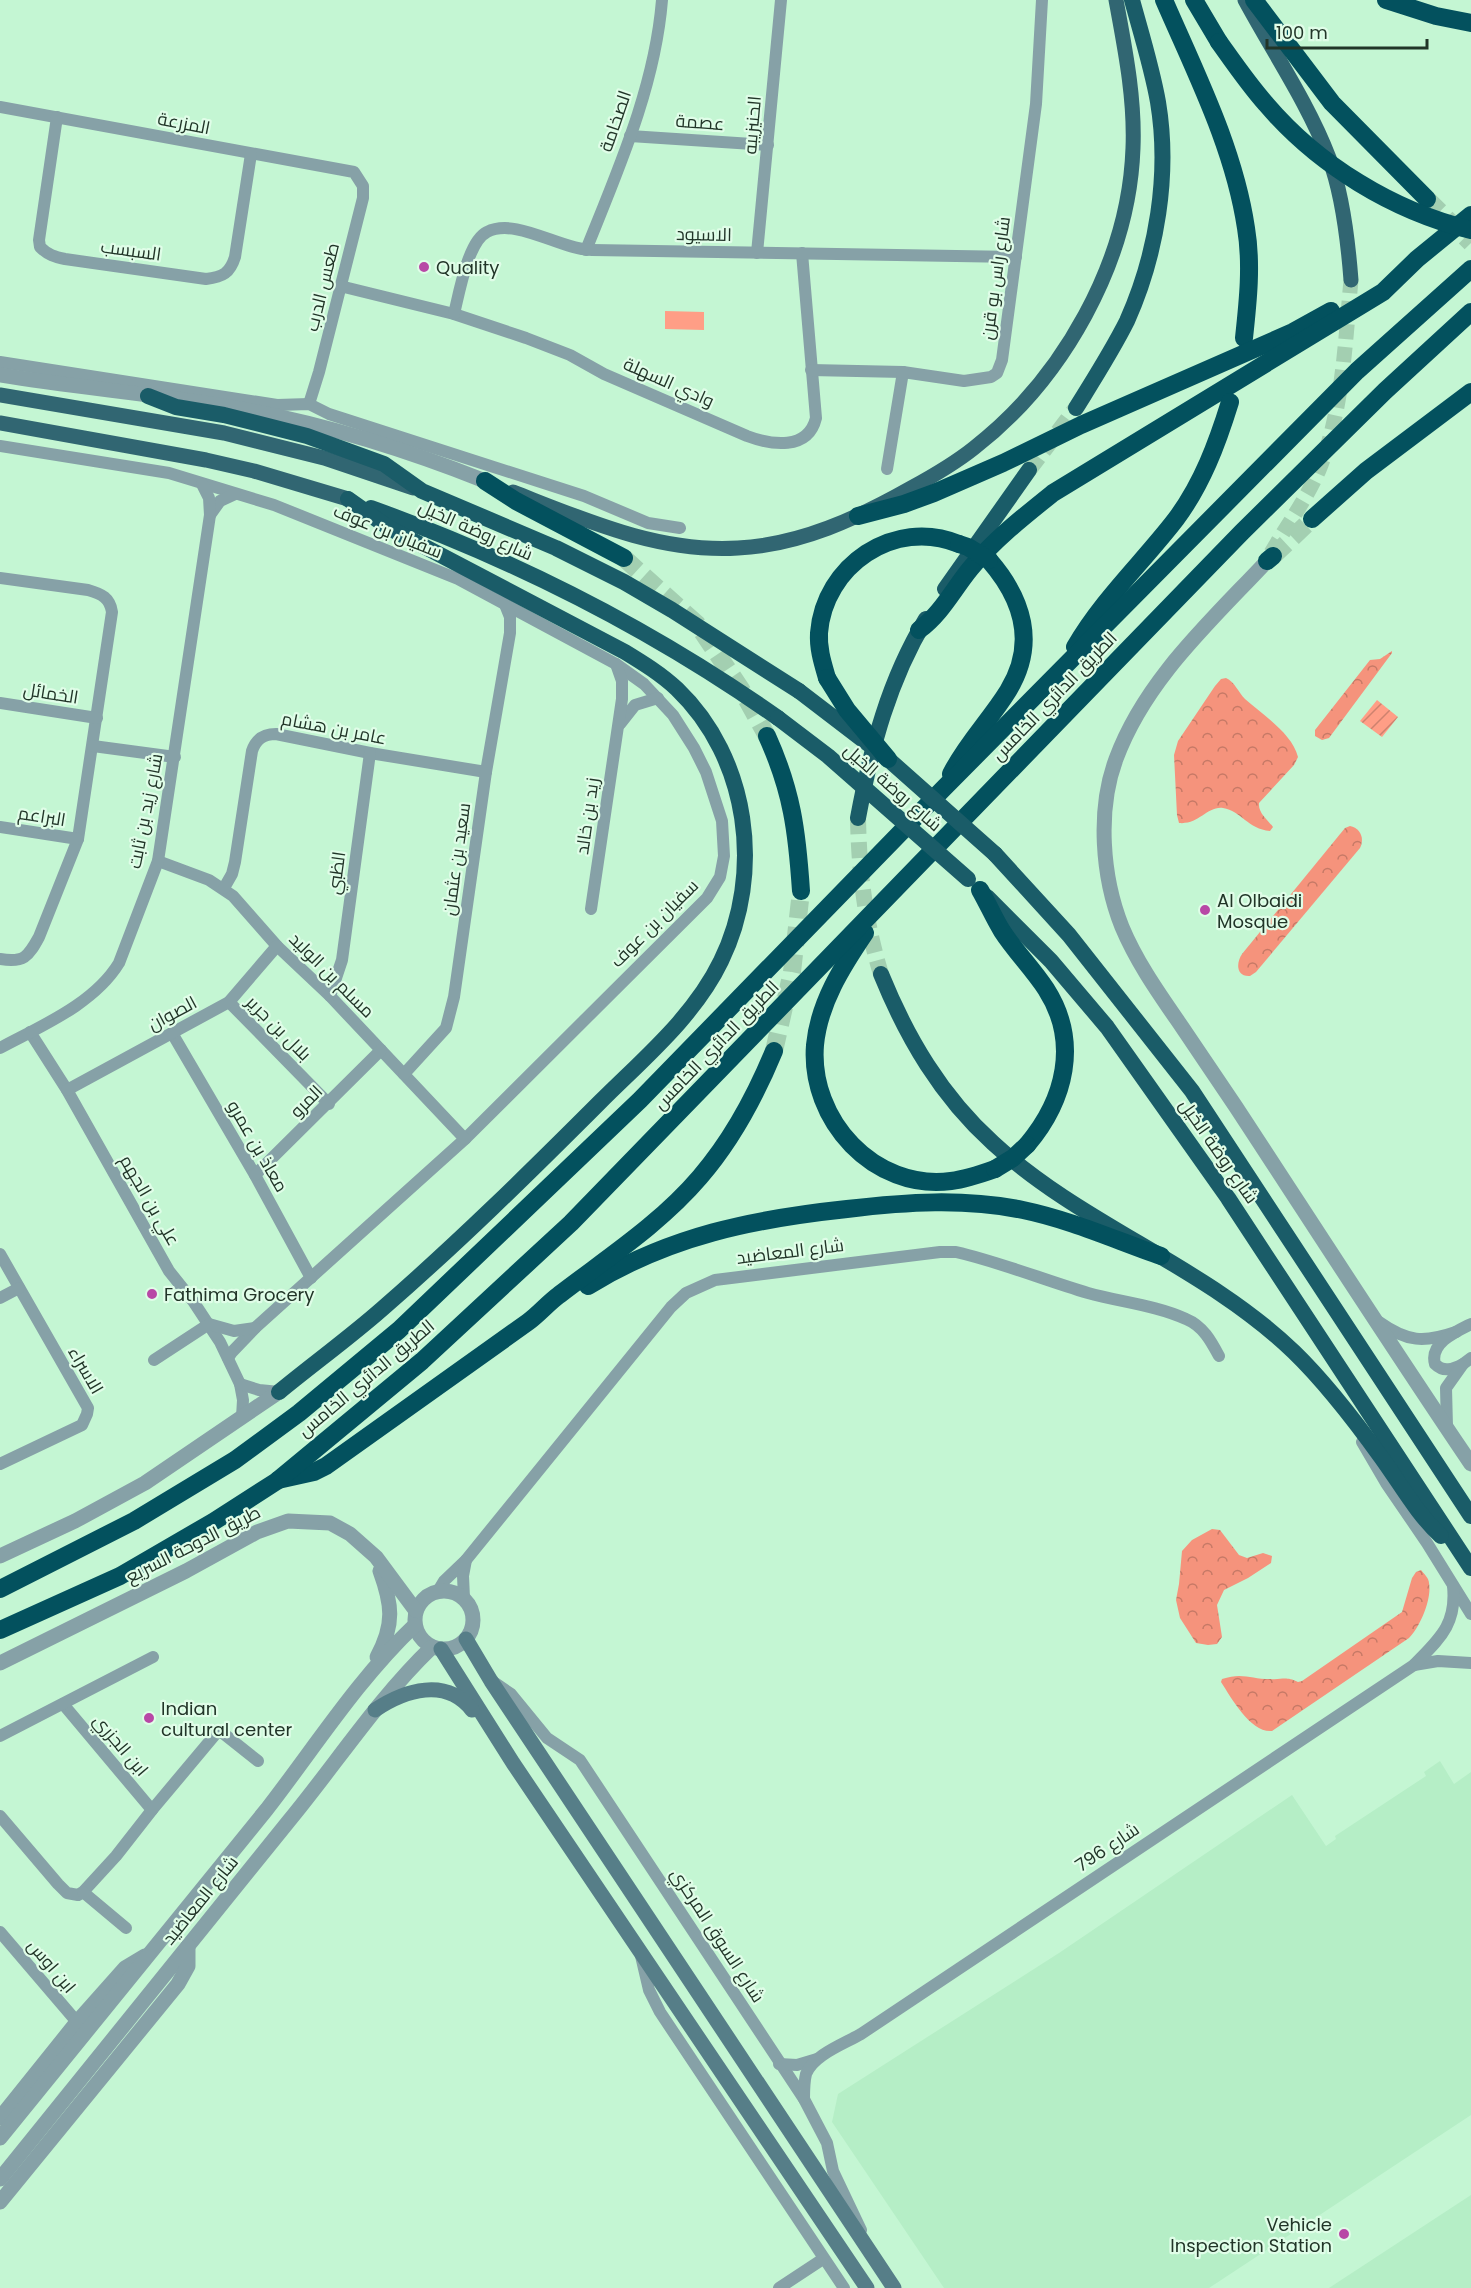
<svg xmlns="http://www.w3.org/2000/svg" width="1471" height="2288" viewBox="0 0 1471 2288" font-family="Poppins,Cairo,sans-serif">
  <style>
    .built { fill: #b5eec6 }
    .forest { fill: url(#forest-crowns) }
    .park { fill: #ff9e86 }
    .garden { fill: url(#garden-furrows) }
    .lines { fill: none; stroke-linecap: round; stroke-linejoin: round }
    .primary-tunnel { stroke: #a3cfb1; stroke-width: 15; stroke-dasharray: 15 8; stroke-linecap: butt }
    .trunk-tunnel { stroke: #a3cfb1; stroke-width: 16; stroke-dasharray: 16 8; stroke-linecap: butt }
    .motorway-tunnel { stroke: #a3cfb1; stroke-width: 18; stroke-dasharray: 18 9; stroke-linecap: butt }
    .minor { stroke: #86a1a7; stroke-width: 12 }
    .tertiary { stroke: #86a1a7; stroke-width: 15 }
    .secondary { stroke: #567e88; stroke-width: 15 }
    .primary { stroke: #316672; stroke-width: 15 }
    .trunk { stroke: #1a5c68; stroke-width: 16 }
    .motorway { stroke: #03515e; stroke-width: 18 }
    .trunk-bridge { stroke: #1a5c68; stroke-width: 16 }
    .motorway-bridge { stroke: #03515e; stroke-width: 18 }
    .poi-dot { fill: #b848a6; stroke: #e0fde8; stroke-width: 2 }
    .labels { text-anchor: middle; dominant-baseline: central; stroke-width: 4.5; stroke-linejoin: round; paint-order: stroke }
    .street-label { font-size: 18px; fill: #213528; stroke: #e0fde8 }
    .poi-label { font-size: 18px; fill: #213528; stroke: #e0fde8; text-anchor: start }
  </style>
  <defs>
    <pattern id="forest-crowns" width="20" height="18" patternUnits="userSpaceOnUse" patternTransform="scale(1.5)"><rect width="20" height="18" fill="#f5937c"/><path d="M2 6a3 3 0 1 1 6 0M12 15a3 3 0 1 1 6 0" fill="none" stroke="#c67966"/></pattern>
    <pattern id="garden-furrows" width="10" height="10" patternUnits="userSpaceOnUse" patternTransform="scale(1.5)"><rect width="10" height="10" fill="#ff9e86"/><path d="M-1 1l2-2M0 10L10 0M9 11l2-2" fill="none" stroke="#ce826e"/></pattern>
  </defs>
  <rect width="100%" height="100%" fill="#c4f6d3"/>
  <!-- built -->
  <g class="built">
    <polygon points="1440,1761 1454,1784 1471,1772 1471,2115 1209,2288 944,2288 832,2122 838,2094 1059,1953 1292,1795 1326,1846 1336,1839 1335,1836 1426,1776 1424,1772"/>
    <polygon points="1471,2195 1471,2288 1329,2288"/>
  </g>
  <!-- forest -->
  <g class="forest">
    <polygon points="1392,651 1392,653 1329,738 1322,740 1315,736 1315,730 1370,660 1380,659"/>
    <path d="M1226 678C1235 682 1238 692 1245 699 1263 715 1292 733 1298 757L1294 765 1259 803C1258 813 1268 820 1273 827L1270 831C1248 829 1241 811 1223 808 1207 806 1199 825 1179 823L1177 815 1174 755 1178 741 1215 686 1221 679Z"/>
    <path d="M1350 826C1360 828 1365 838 1360 848L1256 972 1250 976C1236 977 1236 963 1242 954L1345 828Z"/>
    <polygon points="1212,1529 1220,1530 1239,1555 1247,1558 1263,1553 1272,1556 1271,1563 1248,1578 1224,1590 1217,1605 1222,1637 1217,1644 1208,1645 1196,1643 1180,1618 1176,1600 1179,1584 1182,1551 1192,1540"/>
    <path d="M1421 1570C1424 1574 1429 1578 1429 1583 1432 1599 1420 1627 1409 1638L1272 1731C1251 1733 1232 1699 1221 1682L1222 1679C1242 1672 1251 1679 1270 1679 1283 1680 1285 1676 1298 1682L1302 1681 1402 1612 1412 1578 1416 1572Z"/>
  </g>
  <!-- park -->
  <polygon class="park" points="665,311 704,312 704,330 665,329"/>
  <!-- garden -->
  <polygon class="garden" points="1377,700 1398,717 1382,737 1360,721"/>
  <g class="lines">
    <!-- primary-tunnel -->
    <path class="primary-tunnel" d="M1271 553C1286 527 1307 498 1319 470 1343 411 1345 343 1351 280"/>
    <!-- trunk-tunnel -->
    <g class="trunk-tunnel">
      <polyline points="1029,470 1076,408"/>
      <path d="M858 818C859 872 865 922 881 974"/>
    </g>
    <!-- motorway-tunnel -->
    <g class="motorway-tunnel">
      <polyline points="1427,199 1471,243"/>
      <polyline points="1273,556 1312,519"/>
      <polyline points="624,558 697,624 741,689 767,736"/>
      <polyline points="774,1051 792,972 801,891"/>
    </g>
    <!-- minor -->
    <g class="minor">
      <polyline points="0,107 354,172 363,186 363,198 319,372 309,404"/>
      <path d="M57 117 39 240 40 247C48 255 55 257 65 259L206 279C223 277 230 273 235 257L251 154"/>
      <polyline points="630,136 768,145"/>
      <path d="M586 250C618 170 655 87 662 0"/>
      <polyline points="757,253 781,0"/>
      <path d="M340 286 454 314 526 338 570 355 604 374 747 436C771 445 808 451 816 418L802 253"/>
      <path d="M454 314C459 294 468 241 487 232 516 217 561 250 592 250 734 253 875 256 1016 257"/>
      <polyline points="0,362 277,405 309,404 329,414 584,496 648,523 680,528"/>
      <polyline points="811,370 903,372 964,381 991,377 997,373 1002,360 1036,104 1042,0"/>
      <polyline points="0,446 169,473 274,505 458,579 616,664 644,684 673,715 694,748 706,772 722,821 724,856 720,877 707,898 465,1139 256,1327 232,1352 228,1358"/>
      <polyline points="887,469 903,372"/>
      <polyline points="210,515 220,501 235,494"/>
      <path d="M0 578 88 590C102 594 110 598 112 612L78 839 39 937C28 957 24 963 0 959"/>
      <polyline points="0,703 97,718"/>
      <polyline points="620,724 635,705 658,698"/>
      <polyline points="93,746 175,757"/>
      <polyline points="0,827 78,839"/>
      <polyline points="158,861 209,880 233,896 277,946 330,996 465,1139"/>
      <path d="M224 888 232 874 235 862 252 751C256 739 263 734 276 734L370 753 486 772"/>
      <polyline points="591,909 622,699 622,681 616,664"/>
      <polyline points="330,996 342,960 370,753"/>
      <polyline points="229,1002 329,1104"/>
      <polyline points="30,1032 67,1090 169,1271 193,1301 220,1342 240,1384 243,1400 242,1417"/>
      <polyline points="172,1033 255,1175 311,1278"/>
      <path d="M0 1048C41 1026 94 1004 119 963L158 861 210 515 209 498 202 484"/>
      <polyline points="404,1074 446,1028 454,997 486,772 510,633 510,617 504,602"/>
      <polyline points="67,1090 229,1002 277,946"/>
      <polyline points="255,1175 381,1050"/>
      <polyline points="0,1254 88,1408 87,1414 82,1425 0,1464"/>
      <polyline points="0,1298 19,1288"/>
      <path d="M1379 1322C1407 1342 1424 1343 1456 1332"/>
      <polyline points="154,1360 209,1324 234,1331 255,1328"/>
      <path d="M1463 1364C1453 1369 1444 1373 1435 1364 1429 1343 1457 1331 1471 1324"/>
      <polyline points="240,1384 259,1390 279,1392"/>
      <polyline points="1447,1427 1446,1388 1463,1364 1471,1358"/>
      <polyline points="1362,1442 1386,1483 1427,1543 1471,1614"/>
      <path d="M438 1591 444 1581 466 1560 671 1307 686 1293 715 1280 940 1252H956C1000 1262 1044 1280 1088 1293 1120 1302 1155 1305 1186 1319 1203 1326 1211 1341 1219 1356"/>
      <polyline points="464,1598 463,1576 466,1560"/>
      <polyline points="1414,1665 1438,1661 1471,1663"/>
      <polyline points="492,1681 511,1694 547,1738 580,1760 804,2099 827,2143 833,2171 861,2230"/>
      <polyline points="63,1704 152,1810"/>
      <polyline points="0,1736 153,1657"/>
      <polyline points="0,1816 58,1884 67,1893 78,1895 83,1892 116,1856 152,1810 219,1730 258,1761"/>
      <polyline points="83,1892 126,1928"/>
      <polyline points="0,1932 77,2022"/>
      <polyline points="641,1956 649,1990 660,2012 844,2288"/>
      <polyline points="779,2064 797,2065 817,2059"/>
      <path d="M804 2099C804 2091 804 2082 806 2074 813 2055 844 2044 861 2034L1414 1665C1439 1639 1457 1625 1453 1586"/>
      <polyline points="779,2288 823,2259"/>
    </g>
    <!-- tertiary -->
    <g class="tertiary">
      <path d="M0 375C78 388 158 394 235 408 322 423 404 449 485 481"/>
      <path d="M1267 561C1210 622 1145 680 1116 759 1097 810 1102 877 1122 927 1137 963 1160 995 1182 1027 1200 1054 1218 1080 1236 1107 1314 1226 1391 1346 1471 1464"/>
      <polyline points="0,1556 75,1521 145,1483 279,1392"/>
      <circle cx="444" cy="1620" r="29"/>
      <path d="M377 1657C395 1624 392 1604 380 1571"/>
      <polyline points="0,1663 186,1571 257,1532 288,1521 330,1523 350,1534 376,1557 416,1611"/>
      <polyline points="0,2118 77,2022 125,1968 145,1956"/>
      <path d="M0 2138C89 2028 179 1919 267 1809 315 1747 358 1679 415 1625"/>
      <path d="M0 2179C96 2060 192 1941 288 1822 336 1764 377 1700 432 1647"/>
      <polyline points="0,2202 178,1984 188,1966 188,1946"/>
    </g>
    <!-- secondary -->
    <g class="secondary">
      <polyline points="466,1639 491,1681 894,2288"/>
      <polyline points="441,1649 513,1763 867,2288"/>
      <path d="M375 1710C405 1690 446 1677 472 1710"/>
    </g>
    <!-- primary -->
    <g class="primary">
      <path d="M1245 0C1273 52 1308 103 1329 158 1343 195 1348 241 1351 280"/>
      <polyline points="0,395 224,433 324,458 413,488"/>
      <polyline points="0,423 206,460 254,471 348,499"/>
      <path d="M513 492C585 520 659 553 738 548 800 545 858 518 911 488 933 476 954 464 974 448 1063 379 1129 262 1133 148 1135 98 1125 49 1116 0"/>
    </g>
    <!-- trunk -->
    <g class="trunk">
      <polyline points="148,396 176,407 224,415 307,436 384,464 422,491 556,548 624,582 672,610 799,691"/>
      <path d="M1076 408C1094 379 1112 351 1127 321 1157 254 1170 174 1158 102 1152 68 1141 33 1132 0"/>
      <path d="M371 508C515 560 653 630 778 718"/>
      <polyline points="945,589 1029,470"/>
      <path d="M858 818C871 748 889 680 926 619"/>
      <polyline points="995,854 1069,935 1192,1091 1471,1516"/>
      <polyline points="987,897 1051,961 1107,1027 1228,1198 1471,1568"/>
      <path d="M881 974C907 1038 941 1096 993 1143 1083 1226 1205 1266 1294 1352 1326 1383 1355 1421 1381 1457 1400 1483 1417 1514 1441 1536"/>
      <path d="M279 1392C313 1364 349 1338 382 1309 458 1243 529 1173 600 1102 643 1059 694 1017 721 961 764 873 749 758 677 689 661 674 643 663 625 652L389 528 348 499"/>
    </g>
    <!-- motorway -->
    <g class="motorway">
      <path d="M1164 0C1196 74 1234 148 1246 228 1252 264 1248 301 1244 338"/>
      <polyline points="1194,0 1219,42"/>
      <polyline points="1254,0 1332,103 1427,199"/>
      <polyline points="1386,0 1436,16 1471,23"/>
      <polyline points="485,481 516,501 624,558"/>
      <polyline points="858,516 904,504 934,493 1003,463 1081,425 1293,332 1331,311"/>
      <polyline points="1312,519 1366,471 1471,392"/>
      <polyline points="1267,561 1273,556"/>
      <path d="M919 630C941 614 953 590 970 569 994 540 1023 517 1053 493L1383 292 1417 259 1471 215"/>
      <path d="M1075 647C1102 600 1143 562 1176 519 1202 484 1217 444 1230 402"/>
      <path d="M827 678C823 664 818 649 819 633 824 566 894 517 959 544"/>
      <path d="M767 736C792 791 797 831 801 891"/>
      <path d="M951 774C966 744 990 720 1008 691 1037 644 1023 599 989 560"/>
      <path d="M980 890C988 904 994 918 1002 931 1015 951 1033 969 1046 989 1080 1042 1065 1100 1027 1145"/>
      <path d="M865 933C842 967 819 1003 815 1045 809 1120 874 1191 951 1181 967 1179 981 1174 995 1169"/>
      <path d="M588 1286C669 1236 753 1219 847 1209 906 1202 964 1198 1023 1210 1071 1220 1115 1240 1161 1256"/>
      <path d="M278 1480 314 1472 326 1466 528 1322C539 1314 548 1303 559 1295 607 1258 660 1224 700 1177 732 1140 755 1097 774 1051"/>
      <polyline points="0,1589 134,1521 235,1460 299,1413 399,1330 640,1100 943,789 1357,371 1471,269"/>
      <polyline points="0,1630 120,1576 213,1522 277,1481 422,1361 571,1223 1242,532 1385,391 1471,312"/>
    </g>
    <!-- trunk-bridge -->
    <g class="trunk-bridge">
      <polyline points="799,691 888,759 995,854"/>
      <polyline points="778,718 828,756 968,879"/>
    </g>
    <!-- motorway-bridge -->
    <g class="motorway-bridge">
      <path d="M1219 42C1234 63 1249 85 1266 104 1318 165 1393 211 1471 230"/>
      <polyline points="959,544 968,547 989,560"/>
      <polyline points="827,678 847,710 888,759"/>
      <polyline points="995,1169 1013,1158 1027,1145"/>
    </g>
  </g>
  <!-- markers -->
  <g class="poi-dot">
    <circle cx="424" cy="267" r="6"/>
    <circle cx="1205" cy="910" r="6"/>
    <circle cx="152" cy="1294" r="6"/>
    <circle cx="149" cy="1718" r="6"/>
    <circle cx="1344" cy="2234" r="6"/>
  </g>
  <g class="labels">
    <!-- street labels -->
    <g class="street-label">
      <text transform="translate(615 121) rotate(-71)">الصخامة</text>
      <text transform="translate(700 122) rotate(4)">عصمة</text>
      <text transform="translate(184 123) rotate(11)">المزرعة</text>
      <text transform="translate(752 125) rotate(-85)">الحنيزيبه</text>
      <text transform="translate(704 234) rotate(1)">الاسيود</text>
      <text transform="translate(131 250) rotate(8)">السبسب</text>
      <text transform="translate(995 278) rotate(-82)">شارع راس بو قرن</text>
      <text transform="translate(322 287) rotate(-76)">طعس الدرب</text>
      <text transform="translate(669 382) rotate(24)">وادي السهلة</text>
      <text transform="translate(476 530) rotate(24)">شارع روضة الخيل</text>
      <text transform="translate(388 531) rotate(22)">سفيان بن عوف</text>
      <text transform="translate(51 693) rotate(9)">الخمائل</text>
      <text transform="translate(1054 696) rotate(-46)">الطريق الدائري الخامس</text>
      <text transform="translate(334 728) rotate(11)">عامر بن هشام</text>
      <text transform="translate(893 787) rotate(41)">شارع روضة الخيل</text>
      <text transform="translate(145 811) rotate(-79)">شارع زيد بن ثابت</text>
      <text transform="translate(42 816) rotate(9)">البراعم</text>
      <text transform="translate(587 816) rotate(-82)">زيد بن خالد</text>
      <text transform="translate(456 859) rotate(-82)">سعيد بن عثمان</text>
      <text transform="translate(336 873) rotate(-82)">الظبي</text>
      <text transform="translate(654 923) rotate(-45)">سفيان بن عوف</text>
      <text transform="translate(332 975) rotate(45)">مسلم بن الوليد</text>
      <text transform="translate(172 1013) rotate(-28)">الصوان</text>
      <text transform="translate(279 1028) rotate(45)">بلال بن جرير</text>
      <text transform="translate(716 1045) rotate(-46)">الطريق الدائري الخامس</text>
      <text transform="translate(306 1101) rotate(-45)">المرو</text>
      <text transform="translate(258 1146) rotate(60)">معاذ بن عمرو</text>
      <text transform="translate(1219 1151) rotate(55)">شارع روضة الخيل</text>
      <text transform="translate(150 1200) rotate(60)">علي بن الجهم</text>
      <text transform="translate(790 1251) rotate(-7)">شارع المعاضيد</text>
      <text transform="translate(86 1370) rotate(60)">الاسراء</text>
      <text transform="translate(366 1378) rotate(-40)">الطريق الدائري الخامس</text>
      <text transform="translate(193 1544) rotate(-27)">طريق الدوحة السريع</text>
      <text transform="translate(121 1745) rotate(50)">ابن الجزري</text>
      <text transform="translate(1107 1847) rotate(-34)">شارع 796</text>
      <text transform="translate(200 1900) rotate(-51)">شارع المعاضيد</text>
      <text transform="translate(718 1935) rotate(57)">شارع السوق المركزي</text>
      <text transform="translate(52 1966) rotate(50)">ابن اوس</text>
    </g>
    <!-- poi labels -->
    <g class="poi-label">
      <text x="436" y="267">Quality</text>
      <text x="1217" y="900">Al Olbaidi<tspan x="1217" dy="21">Mosque</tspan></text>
      <text x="164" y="1294">Fathima Grocery</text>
      <text x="161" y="1708">Indian<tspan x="161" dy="21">cultural center</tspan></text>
      <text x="1332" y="2224" text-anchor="end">Vehicle<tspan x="1332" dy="21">Inspection Station</tspan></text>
    </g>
  </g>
  <!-- scale -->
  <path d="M1267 39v9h160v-9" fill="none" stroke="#213528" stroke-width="3"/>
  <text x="1276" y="39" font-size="18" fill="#213528" stroke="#e0fde8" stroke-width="4.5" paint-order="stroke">100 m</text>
</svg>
